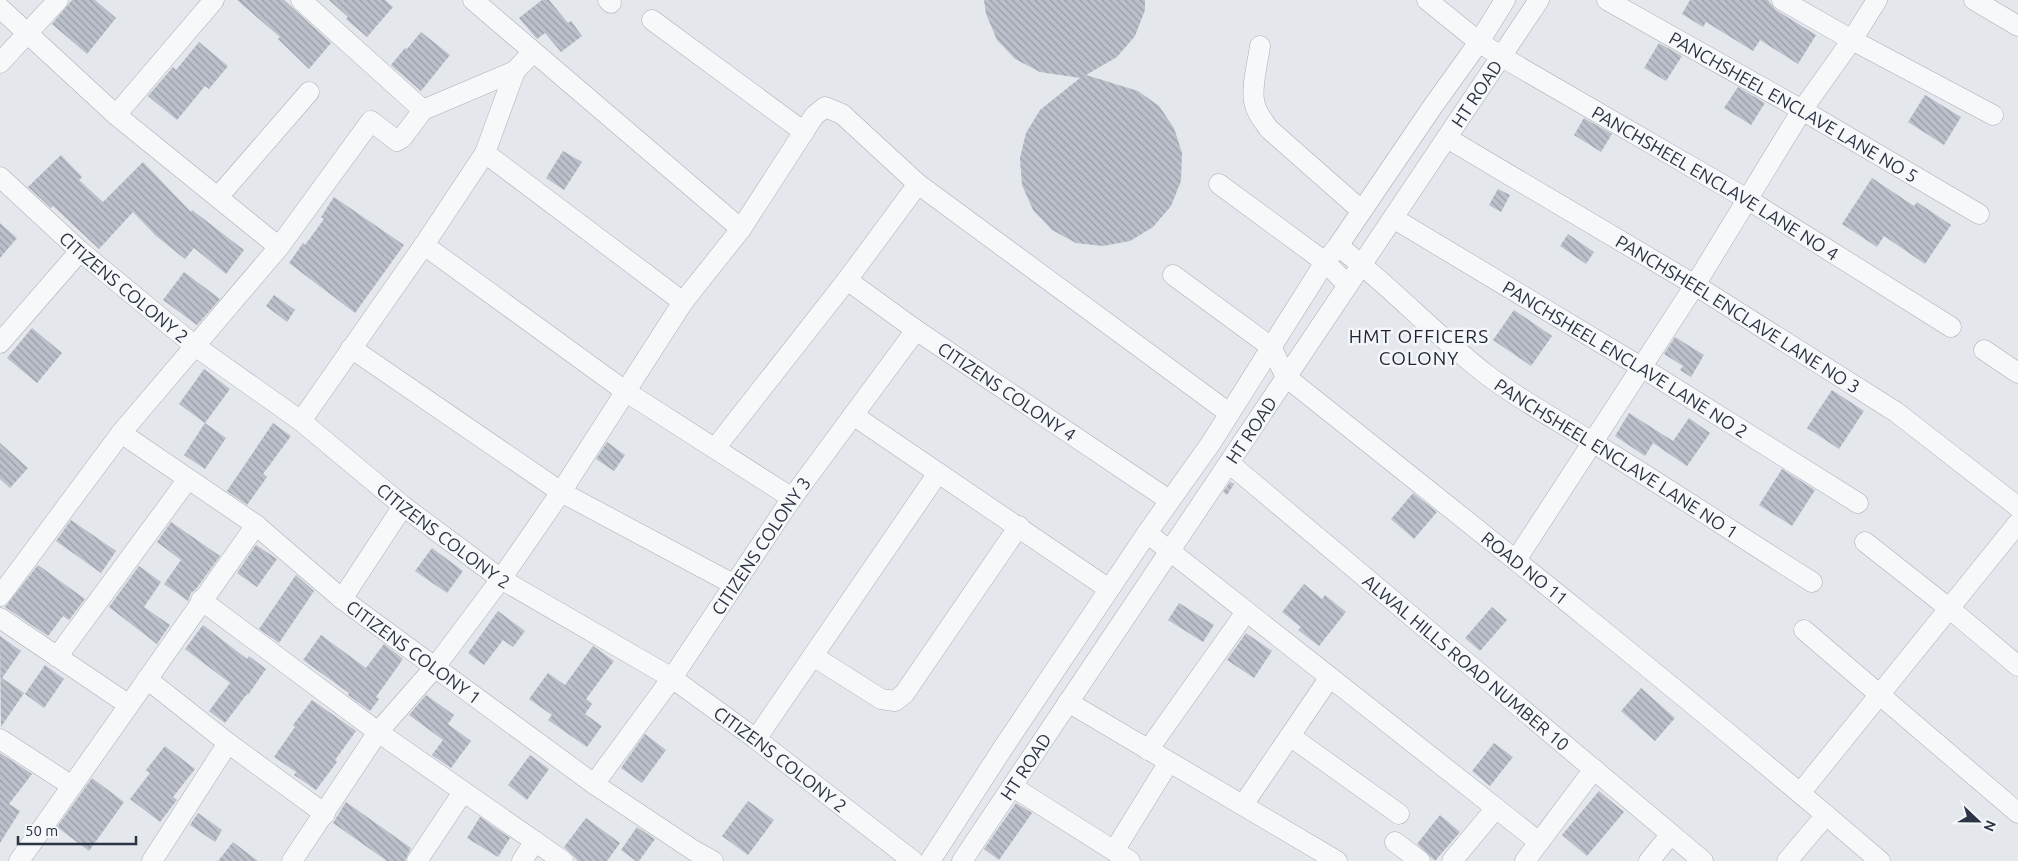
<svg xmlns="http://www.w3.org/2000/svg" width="2018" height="861" viewBox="0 0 2018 861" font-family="Ubuntu,sans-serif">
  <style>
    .building { fill: url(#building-back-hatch) }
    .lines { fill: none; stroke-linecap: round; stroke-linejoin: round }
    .minor-casing { stroke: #a9aeb7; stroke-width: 21 }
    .minor { stroke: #f7f8fa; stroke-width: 20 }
    .labels { text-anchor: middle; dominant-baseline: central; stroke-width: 5; stroke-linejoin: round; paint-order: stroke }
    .street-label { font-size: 18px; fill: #2b3445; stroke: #f4f6f9 }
    .neighbourhood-label { font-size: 19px; letter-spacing: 1px; fill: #1d2536; stroke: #f4f6f9 }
  </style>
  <defs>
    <pattern id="building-back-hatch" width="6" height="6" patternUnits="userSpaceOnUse" patternTransform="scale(1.25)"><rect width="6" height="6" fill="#bbc0ca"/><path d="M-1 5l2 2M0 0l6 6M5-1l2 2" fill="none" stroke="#989da6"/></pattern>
  </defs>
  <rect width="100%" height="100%" fill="#e4e7ec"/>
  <!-- building -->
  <g class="building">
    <polygon points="72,0 95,0 116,18 87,54 52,24"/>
    <polygon points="237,0 284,0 331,43 309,69 278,39 280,37"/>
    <polygon points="329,0 385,0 393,7 367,37 346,19 348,17"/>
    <polygon points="542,0 549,0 568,23 571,21 582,36 561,52 545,33 537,39 519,18"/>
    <polygon points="984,0 1145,0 1145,10 1135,36 1117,57 1086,75 1138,91 1159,106 1174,128 1182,153 1181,181 1171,206 1153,227 1130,241 1103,246 1076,243 1052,230 1033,210 1022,185 1020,158 1026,133 1040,110 1080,78 1040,72 1015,59 997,40 986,14"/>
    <polygon points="1690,0 1768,0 1776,10 1816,35 1798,64 1760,40 1753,51 1706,22 1703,27 1682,14"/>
    <polygon points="421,32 450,55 421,91 391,65 405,48 407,49"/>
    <polygon points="199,42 228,66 209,89 205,86 177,120 148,96 173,67 176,70"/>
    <polygon points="1659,43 1682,56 1666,81 1644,68"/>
    <polygon points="1738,87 1765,103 1751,125 1724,108"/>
    <polygon points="1925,95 1961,117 1944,145 1908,122"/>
    <polygon points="1584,118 1612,134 1601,152 1574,135"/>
    <polygon points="563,151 582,162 564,190 546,178"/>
    <polygon points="61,155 82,177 79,180 103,202 143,162 191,212 192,210 244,250 226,274 194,248 185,259 156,236 133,212 99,249 53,206 51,208 28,187"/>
    <polygon points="1872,178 1914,206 1917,202 1951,225 1925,264 1884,236 1877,247 1842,224"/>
    <polygon points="1498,189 1510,195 1501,212 1489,205"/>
    <polygon points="334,197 404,245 355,313 289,263 303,243 305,245 324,219 321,217"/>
    <polygon points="0,223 17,238 0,258"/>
    <polygon points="1568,234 1594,252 1586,264 1560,246"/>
    <polygon points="184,272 220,299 197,325 163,300"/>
    <polygon points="274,295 295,310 287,322 266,306"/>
    <polygon points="1514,310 1552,336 1531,366 1493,340"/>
    <polygon points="32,328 62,353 37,383 7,358"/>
    <polygon points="1675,337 1704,355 1691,377 1680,370 1683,366 1664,354"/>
    <polygon points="204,369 230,389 205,423 179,404"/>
    <polygon points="1832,390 1864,411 1839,449 1807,428"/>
    <polygon points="1629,413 1673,441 1689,418 1710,433 1687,466 1653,443 1645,456 1615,436"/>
    <polygon points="205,423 226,438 205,469 184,455"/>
    <polygon points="273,423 291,436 263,474 267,477 247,505 227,491"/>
    <polygon points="607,442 625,455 614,471 596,459"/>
    <polygon points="0,443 28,468 10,488 0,479"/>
    <polygon points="1782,469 1815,490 1792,526 1759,505"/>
    <polygon points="1230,482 1234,484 1227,495 1223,492"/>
    <polygon points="1413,493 1437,512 1414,539 1391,519"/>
    <polygon points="71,520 116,551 101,573 56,541"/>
    <polygon points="171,522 220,556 196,589 191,593 188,601 164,584 181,560 157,542"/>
    <polygon points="256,545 277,559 257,587 237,573"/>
    <polygon points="432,548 463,571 447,593 415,571"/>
    <polygon points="38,565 85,599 69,620 63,616 48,636 5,607"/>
    <polygon points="139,566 161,582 144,607 170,625 157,644 109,607"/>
    <polygon points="296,575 314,591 279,643 259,629"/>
    <polygon points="1304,584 1322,599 1325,595 1346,612 1319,646 1298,630 1301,627 1282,612"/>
    <polygon points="1179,603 1214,625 1203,642 1168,620"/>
    <polygon points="1492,607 1507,620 1480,651 1465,638"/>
    <polygon points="498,611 525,631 513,647 503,640 484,665 468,653"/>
    <polygon points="203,625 247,659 249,656 266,669 248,695 247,694 225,723 209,711 230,683 185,649"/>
    <polygon points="1246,633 1272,651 1254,678 1227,660"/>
    <polygon points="321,635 366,668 384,644 403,659 376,697 379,699 370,711 348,695 349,693 303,660"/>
    <polygon points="0,636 21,651 2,678 24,693 1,727"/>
    <polygon points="593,646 614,661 586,699 592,704 585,714 602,726 587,747 548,720 552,715 529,699 548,673 565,685"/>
    <polygon points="45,665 64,679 44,708 25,694"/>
    <polygon points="1641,688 1675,718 1655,741 1621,711"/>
    <polygon points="426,695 454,715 448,724 471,741 451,768 432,755 443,740 409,715"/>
    <polygon points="312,700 356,731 335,760 337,762 316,790 294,775 296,772 274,757 295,727 293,725"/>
    <polygon points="645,734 666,750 642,783 621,768"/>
    <polygon points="1494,743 1513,757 1490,786 1472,771"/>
    <polygon points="165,746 195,769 173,797 177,800 160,822 130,799 150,773 146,770"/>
    <polygon points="0,753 32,774 9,804 20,811 0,843"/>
    <polygon points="530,755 549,769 527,800 508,785"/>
    <polygon points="92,778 124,802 89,851 57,827"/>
    <polygon points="1599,791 1624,812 1587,856 1562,835"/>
    <polygon points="748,801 774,820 748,855 722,836"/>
    <polygon points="346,802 411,848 405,861 387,861 333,823"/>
    <polygon points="1016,803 1032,813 999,860 984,849"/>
    <polygon points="198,813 222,830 215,842 190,825"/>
    <polygon points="1440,815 1460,832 1435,861 1417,844"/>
    <polygon points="480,817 510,838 498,857 467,838"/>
    <polygon points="586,818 620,843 607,861 578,861 564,847"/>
    <polygon points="637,827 655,839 639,861 636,861 621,850"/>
    <polygon points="233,842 258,861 218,861"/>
  </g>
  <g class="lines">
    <!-- minor casing -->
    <g class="minor-casing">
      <g id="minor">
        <polyline points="301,0 423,110"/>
        <polyline points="473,0 741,229"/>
        <polyline points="608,0 611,3"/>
        <path id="s1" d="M1427 0 1479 42 1502 57 1747 199 1951 327"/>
        <path id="s2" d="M1607 0 1802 110 1979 214"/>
        <polyline points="1782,0 1852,40 1993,115"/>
        <polyline points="1974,0 2018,26"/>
        <polyline points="0,8 116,115 279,247"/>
        <polyline points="652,20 804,132"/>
        <path d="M1260 46C1258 62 1250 90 1255 105 1257 114 1264 122 1269 129L1362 211"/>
        <polyline points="0,63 58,0"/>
        <polyline points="116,115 214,0"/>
        <path id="s3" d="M1447 138 1695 285 1896 412 2018 507"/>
        <polyline points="485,153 683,302"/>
        <path id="s4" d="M0 177 80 251 195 346 301 421 403 506 501 579 672 678 756 739 913 861"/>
        <polyline points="1219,184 1325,262 1347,284"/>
        <polyline points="218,197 309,92"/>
        <path id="s5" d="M1393 218 1641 367 1858 503"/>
        <polyline points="424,245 625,391 792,498"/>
        <path id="s6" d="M1338 246C1391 286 1435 335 1487 375 1520 400 1557 420 1592 442 1666 487 1739 536 1812 582"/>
        <path id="s7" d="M1173 275 1271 347 1286 377C1486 536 1686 695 1880 861"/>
        <path id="s8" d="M847 280 916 330 1169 500"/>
        <polyline points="0,343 80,251"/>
        <polyline points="351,348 561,492 733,584"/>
        <polyline points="1984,350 2018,373"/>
        <polyline points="853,415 1109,589"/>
        <polyline points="301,421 424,245 485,153 515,71"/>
        <path id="s9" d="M121 433 256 525 342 599 594 784 693 850 713 861"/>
        <polyline points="716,447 847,280 918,184"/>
        <path id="s10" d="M1229 463 1703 861"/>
        <polyline points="1147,533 1539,842"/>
        <polyline points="1865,542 1950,609 2018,666"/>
        <polyline points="1516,560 1695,285 1802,110 1852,40 1877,0"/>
        <polyline points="0,596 121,433 279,247 371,121 397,141 402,138 423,110 515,71 533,52"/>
        <polyline points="342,599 403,506"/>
        <polyline points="201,600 378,732 563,861"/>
        <polyline points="0,618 129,705"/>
        <polyline points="1804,630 2018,813"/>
        <polyline points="813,656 881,699 895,701 904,694 1019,526"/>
        <polyline points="57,657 188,479"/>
        <polyline points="147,679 228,743 325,814"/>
        <polyline points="1068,702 1337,861"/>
        <polyline points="1290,736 1399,814"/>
        <polyline points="0,739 72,786"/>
        <polyline points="756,739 938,473"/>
        <polyline points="1148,750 1246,612"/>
        <path id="s11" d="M594 784 672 678 792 498 916 330"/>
        <polyline points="1013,787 1130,861"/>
        <polyline points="1801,792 2018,523"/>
        <polyline points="1243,805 1330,677"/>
        <polyline points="1395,842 1420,861"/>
        <polyline points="1114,851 1169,762"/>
        <polyline points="19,861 256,525"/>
        <polyline points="152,861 228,743"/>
        <polyline points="292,861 378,732 435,667 501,579 561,492 683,302 741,229 814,116 825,107 842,114 918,184 1229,413"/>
        <polyline points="417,861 463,792"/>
        <polyline points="522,861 535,841"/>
        <polyline points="930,861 1003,748 1147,533 1211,443 1325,262 1338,246 1433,106 1479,42 1505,0"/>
        <path id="s12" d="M962 861 1539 0"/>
        <polyline points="1452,861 1496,808"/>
        <polyline points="1525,861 1594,769"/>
        <polyline points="1649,861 1671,834"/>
        <polyline points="1787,861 1826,815"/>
      </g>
    </g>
    <!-- minor -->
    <use href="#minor" class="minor"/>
  </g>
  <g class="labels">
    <!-- street labels -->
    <g class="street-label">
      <text stroke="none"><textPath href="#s12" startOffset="924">HT ROAD</textPath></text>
      <text stroke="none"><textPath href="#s2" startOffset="215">PANCHSHEEL ENCLAVE LANE NO 5</textPath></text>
      <text stroke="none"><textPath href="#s1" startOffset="342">PANCHSHEEL ENCLAVE LANE NO 4</textPath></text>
      <text stroke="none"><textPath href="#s4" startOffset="166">CITIZENS COLONY 2</textPath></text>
      <text stroke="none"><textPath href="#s3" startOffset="340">PANCHSHEEL ENCLAVE LANE NO 3</textPath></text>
      <text stroke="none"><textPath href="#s5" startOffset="272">PANCHSHEEL ENCLAVE LANE NO 2</textPath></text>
      <text stroke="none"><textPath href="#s8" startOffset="195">CITIZENS COLONY 4</textPath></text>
      <text stroke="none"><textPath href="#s12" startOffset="519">HT ROAD</textPath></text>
      <text stroke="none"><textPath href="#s6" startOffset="351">PANCHSHEEL ENCLAVE LANE NO 1</textPath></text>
      <text stroke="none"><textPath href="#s4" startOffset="571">CITIZENS COLONY 2</textPath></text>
      <text stroke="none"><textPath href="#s11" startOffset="291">CITIZENS COLONY 3</textPath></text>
      <text stroke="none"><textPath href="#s7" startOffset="461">ROAD NO 11</textPath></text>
      <text stroke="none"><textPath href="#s9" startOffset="366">CITIZENS COLONY 1</textPath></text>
      <text stroke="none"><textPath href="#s10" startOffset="310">ALWAL HILLS ROAD NUMBER 10</textPath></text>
      <text stroke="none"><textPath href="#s4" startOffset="976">CITIZENS COLONY 2</textPath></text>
      <text stroke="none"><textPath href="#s12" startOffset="114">HT ROAD</textPath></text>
    </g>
    <!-- neighbourhood labels -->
    <g class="neighbourhood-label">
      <text x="1419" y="336">HMT OFFICERS<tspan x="1419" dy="22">COLONY</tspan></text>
    </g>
  </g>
  <!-- north arrow -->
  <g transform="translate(1978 821) rotate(112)" stroke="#f4f6f9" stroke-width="4" paint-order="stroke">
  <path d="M0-4L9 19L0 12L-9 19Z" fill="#2b3445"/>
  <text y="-8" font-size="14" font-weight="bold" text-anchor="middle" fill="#2b3445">N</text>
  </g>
  <!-- scale -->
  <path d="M18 836v8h118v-8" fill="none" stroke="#2b3445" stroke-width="2.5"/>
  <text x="25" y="836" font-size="15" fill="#2b3445" stroke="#f4f6f9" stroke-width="4" paint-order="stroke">50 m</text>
</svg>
